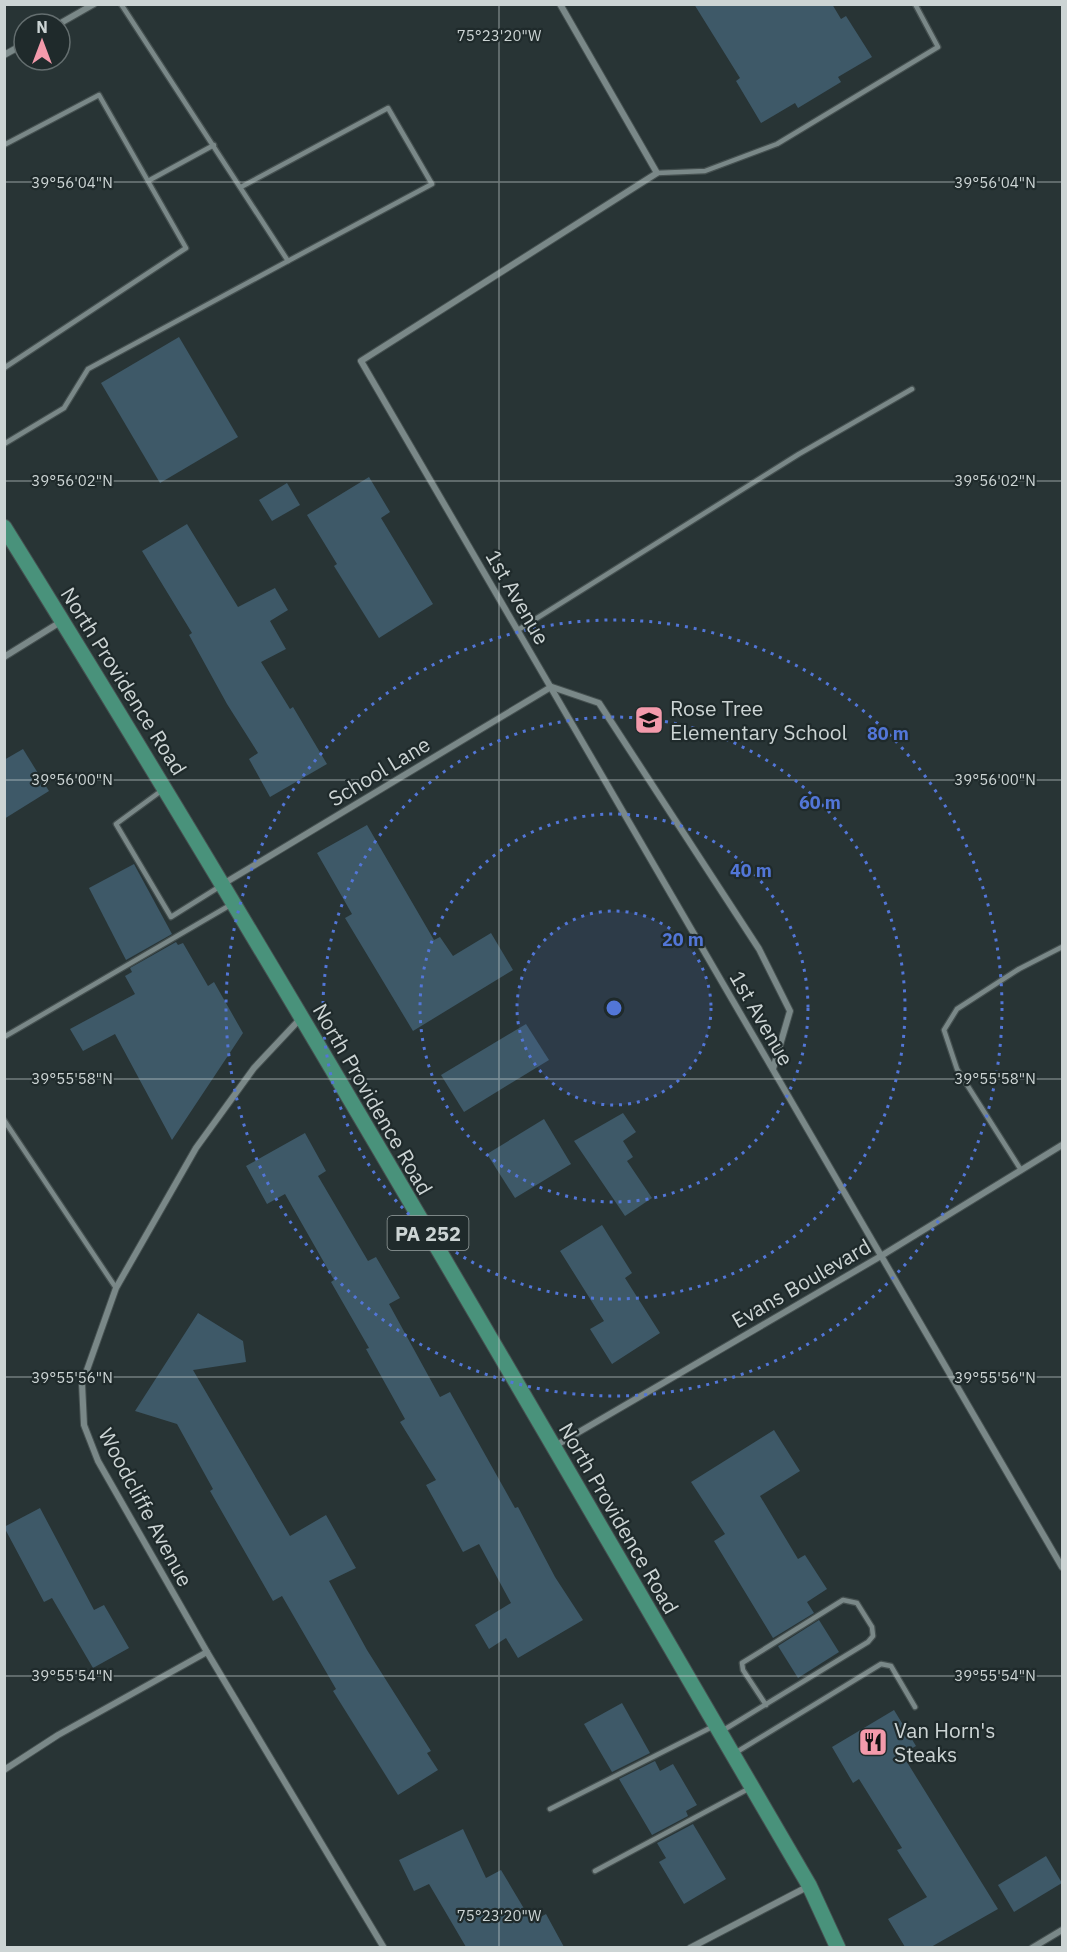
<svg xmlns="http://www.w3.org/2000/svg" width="1067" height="1952" viewBox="0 0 1067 1952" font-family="'IBM Plex Sans',sans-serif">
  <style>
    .building { fill: #3e5968 }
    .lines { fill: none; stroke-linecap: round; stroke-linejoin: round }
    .lane-casing { stroke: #455050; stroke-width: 7 }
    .street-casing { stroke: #455050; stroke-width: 8 }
    .primary-casing { stroke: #455050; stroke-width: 17 }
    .lane { stroke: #7a8888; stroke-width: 4.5 }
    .street { stroke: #7a8888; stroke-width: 6 }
    .primary { stroke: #49927b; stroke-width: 15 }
    .ticks { fill: none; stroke: #ccd4d4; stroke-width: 1.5; stroke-opacity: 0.45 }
    .ring { fill: none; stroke: #5276d7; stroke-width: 3; stroke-dasharray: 3 6 }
    .labels { text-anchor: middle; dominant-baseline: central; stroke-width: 4.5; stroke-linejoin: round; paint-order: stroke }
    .shield { fill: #1f2a2b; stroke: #98a1a1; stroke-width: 1.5 }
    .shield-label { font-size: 20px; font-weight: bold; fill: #ccd4d4 }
    .street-label { font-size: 21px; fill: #ccd4d4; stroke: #1f2a2b }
    .poi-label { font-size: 21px; fill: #ccd4d4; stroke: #1f2a2b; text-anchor: start }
    .ticks-label { font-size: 15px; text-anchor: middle; fill: #ccd4d4; stroke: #1f2a2b; stroke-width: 4.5; stroke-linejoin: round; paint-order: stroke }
    .centre { fill: #5276d7; stroke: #1f2a2b; stroke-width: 3 }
    .ring-label { font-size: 18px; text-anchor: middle; font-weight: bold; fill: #5276d7; stroke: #1f2a2b; stroke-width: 4.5; stroke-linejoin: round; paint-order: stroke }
  </style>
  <rect width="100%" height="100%" fill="#283435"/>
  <!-- building -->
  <g class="building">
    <polygon points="694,4 832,4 841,19 846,16 872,57 838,77 841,82 798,108 795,103 761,123 736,81 740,78"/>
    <polygon points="179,337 238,437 160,483 101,383"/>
    <polygon points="369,477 390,512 381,518 433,604 379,638 334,566 337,564 307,515"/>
    <polygon points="287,483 300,505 272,521 259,500"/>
    <polygon points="187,524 238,607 275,588 288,610 270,621 286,649 261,662 290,709 293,707 327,764 270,797 249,759 258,753 227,704 189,635 192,633 142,551"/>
    <polygon points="23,749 49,791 4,819 4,760"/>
    <polygon points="367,825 434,940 440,937 453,956 491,933 513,970 413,1031 345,918 352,914 317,853"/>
    <polygon points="134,864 172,934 126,960 89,888"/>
    <polygon points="176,942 178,945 183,943 208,986 214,982 243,1033 172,1140 115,1034 83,1051 70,1029 135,994 125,976 132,972 130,968"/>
    <polygon points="526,1024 549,1060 464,1112 441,1075"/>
    <polygon points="623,1113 636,1132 623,1141 633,1157 627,1161 652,1198 625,1216 574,1141"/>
    <polygon points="544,1119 571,1164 515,1198 487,1154"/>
    <polygon points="305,1133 326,1171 318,1176 368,1261 376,1257 400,1298 389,1304 440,1397 450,1392 515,1508 518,1507 555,1577 583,1620 518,1658 506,1638 489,1649 475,1625 511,1603 479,1544 463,1552 426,1485 436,1480 400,1422 405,1419 366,1349 369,1348 331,1282 334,1280 285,1194 267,1204 246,1166"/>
    <polygon points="602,1225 632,1273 625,1278 660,1333 612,1364 590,1329 604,1321 560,1251"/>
    <polygon points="198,1313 243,1341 246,1362 193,1370 290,1536 326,1515 356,1568 329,1581 367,1650 431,1751 427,1753 438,1770 398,1795 333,1691 336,1689 282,1596 273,1601 210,1491 213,1489 177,1424 135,1411"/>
    <polygon points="774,1430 800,1471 760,1496 798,1559 805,1555 827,1589 807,1602 814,1613 773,1638 714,1541 725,1534 691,1482"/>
    <polygon points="40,1508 94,1610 104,1605 129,1648 93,1668 52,1598 44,1602 4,1527"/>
    <polygon points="819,1620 839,1652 798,1678 778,1646"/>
    <polygon points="622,1703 650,1753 612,1772 584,1724"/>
    <polygon points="894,1710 916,1746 902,1754 998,1909 931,1947 905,1947 888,1919 927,1897 897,1850 902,1848 859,1779 853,1783 832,1747"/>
    <polygon points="655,1761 660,1771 673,1764 697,1805 686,1811 688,1816 652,1835 619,1779"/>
    <polygon points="693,1824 726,1879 684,1904 659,1862 666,1858 657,1843"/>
    <polygon points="463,1829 486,1878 501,1870 532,1922 546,1914 564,1947 466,1947 429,1884 414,1891 399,1860"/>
    <polygon points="1046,1856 1062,1883 1014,1912 998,1885"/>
  </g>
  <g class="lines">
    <!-- lane casing -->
    <g class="lane-casing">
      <g id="lane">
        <polyline points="4,145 99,95 186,248 4,368"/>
        <polyline points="657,173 705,171 777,144 938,47 915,4"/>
        <polyline points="148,181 214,145"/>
        <polyline points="241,187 388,108 432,184 288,261"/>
        <polyline points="4,444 64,408 88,369 288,261 121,4"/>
        <polyline points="518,630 799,454 912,389"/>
        <polyline points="161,791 116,824 171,917 219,887"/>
        <polyline points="4,1037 232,904"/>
        <polyline points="4,1120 116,1288"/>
        <polyline points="1021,1170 957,1069 944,1030 957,1009 1019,969 1062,947"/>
        <polyline points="722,1731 868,1642 873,1636 872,1627 857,1603 843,1600 742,1663 743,1670 766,1705"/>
        <polyline points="735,1753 881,1664 891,1666 915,1707"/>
        <polyline points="550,1809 714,1726"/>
        <polyline points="595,1871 750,1788"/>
      </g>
    </g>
    <!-- street casing -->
    <g class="street-casing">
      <g id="street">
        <polyline points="560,4 657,173 361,361 1062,1567"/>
        <polyline points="59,24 94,4"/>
        <polyline points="4,55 24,44"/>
        <polyline points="4,657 62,621"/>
        <polyline points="552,687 599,703 759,949 790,1011 773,1069"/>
        <polyline points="223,884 551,687"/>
        <polyline points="300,1019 254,1068 196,1148 116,1288 82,1384 84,1425 98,1461 207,1652 384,1948"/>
        <polyline points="555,1446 881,1256 1062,1145"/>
        <polyline points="4,1770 58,1735 207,1652"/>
        <polyline points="690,1948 809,1886"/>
        <polyline points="1032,1948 1062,1930"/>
      </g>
    </g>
    <!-- primary casing -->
    <g class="primary-casing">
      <path id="primary" d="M4 527C282 974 544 1431 809 1885L838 1948"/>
    </g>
    <!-- lane -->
    <use href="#lane" class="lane"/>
    <!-- street -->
    <use href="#street" class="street"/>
    <!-- primary -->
    <use href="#primary" class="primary"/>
  </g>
  <!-- ticks -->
  <path class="ticks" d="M499 4V1948M4 182H1062M4 481H1062M4 780H1062M4 1079H1062M4 1377H1062M4 1676H1062"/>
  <!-- distance rings -->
  <circle cx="614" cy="1008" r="97" fill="#5276d7" fill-opacity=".12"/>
  <g class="ring">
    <circle cx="614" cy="1008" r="97"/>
    <circle cx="614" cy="1008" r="194"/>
    <circle cx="614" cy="1008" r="291"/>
    <circle cx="614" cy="1008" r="388"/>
  </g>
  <!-- icons -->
  <defs>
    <g id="school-square" transform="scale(1.5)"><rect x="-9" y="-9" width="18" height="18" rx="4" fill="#f39aab" stroke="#1f2a2b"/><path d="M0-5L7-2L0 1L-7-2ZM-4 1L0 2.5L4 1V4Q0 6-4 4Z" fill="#111"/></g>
    <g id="restaurant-square" transform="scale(1.5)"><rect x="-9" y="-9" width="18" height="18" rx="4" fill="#f39aab" stroke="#1f2a2b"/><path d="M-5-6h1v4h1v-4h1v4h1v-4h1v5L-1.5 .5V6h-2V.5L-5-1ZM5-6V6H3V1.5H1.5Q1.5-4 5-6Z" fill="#111"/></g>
  </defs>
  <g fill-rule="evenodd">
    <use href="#school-square" x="649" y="720"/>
    <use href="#restaurant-square" x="873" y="1742"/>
  </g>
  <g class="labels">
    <!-- shield labels -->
    <rect class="shield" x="387.5" y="1216" width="81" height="34" rx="4.5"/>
    <g class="shield-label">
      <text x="428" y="1233">PA 252</text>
    </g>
    <!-- street labels -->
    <g class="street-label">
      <text transform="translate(518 597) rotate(60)">1st Avenue</text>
      <text transform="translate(124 681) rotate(58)">North Providence Road</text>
      <text transform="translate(379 771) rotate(-31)">School Lane</text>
      <text transform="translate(762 1018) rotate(60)">1st Avenue</text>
      <text transform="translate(373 1099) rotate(60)">North Providence Road</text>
      <text transform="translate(801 1283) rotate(-30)">Evans Boulevard</text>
      <text transform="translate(146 1507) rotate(62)">Woodcliffe Avenue</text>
      <text transform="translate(619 1518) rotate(60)">North Providence Road</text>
    </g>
    <!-- poi labels -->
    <g class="poi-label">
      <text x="670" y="708">Rose Tree<tspan x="670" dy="24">Elementary School</tspan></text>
      <text x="894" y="1730">Van Horn's<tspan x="894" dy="24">Steaks</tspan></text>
    </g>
  </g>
  <g class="ticks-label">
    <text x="499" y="41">75°23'20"W</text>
    <text x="72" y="188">39°56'04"N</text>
    <text x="995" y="188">39°56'04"N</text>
    <text x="72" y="486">39°56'02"N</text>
    <text x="995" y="486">39°56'02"N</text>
    <text x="72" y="785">39°56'00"N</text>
    <text x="995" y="785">39°56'00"N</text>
    <text x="72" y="1084">39°55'58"N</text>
    <text x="995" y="1084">39°55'58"N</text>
    <text x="72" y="1383">39°55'56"N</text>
    <text x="995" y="1383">39°55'56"N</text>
    <text x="72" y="1681">39°55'54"N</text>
    <text x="995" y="1681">39°55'54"N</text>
    <text x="499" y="1921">75°23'20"W</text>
  </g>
  <circle cx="614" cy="1008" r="9" class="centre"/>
  <g class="ring-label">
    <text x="888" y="740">80 m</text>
    <text x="820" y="809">60 m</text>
    <text x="751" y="877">40 m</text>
    <text x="683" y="946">20 m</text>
  </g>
  <!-- border -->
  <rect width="1067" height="1952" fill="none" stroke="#ccd4d4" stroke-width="12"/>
  <!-- north arrow -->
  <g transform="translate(42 42)"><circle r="28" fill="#1f2a2b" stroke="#646e6f" stroke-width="1.5"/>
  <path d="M0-4.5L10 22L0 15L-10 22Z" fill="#f39aab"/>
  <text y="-9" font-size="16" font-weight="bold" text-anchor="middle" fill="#ccd4d4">N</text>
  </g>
</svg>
